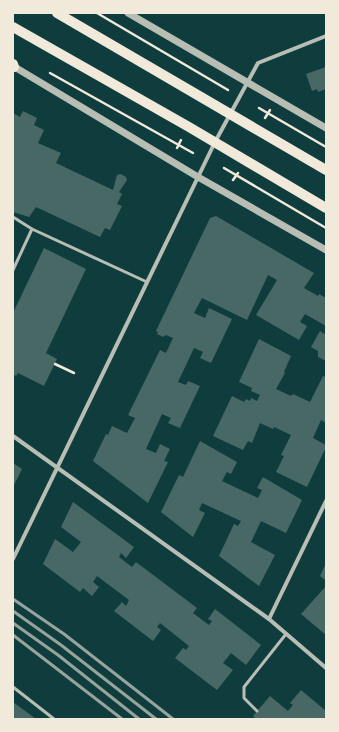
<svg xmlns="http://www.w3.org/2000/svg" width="339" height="732" viewBox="0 0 339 732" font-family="'Space Grotesk',sans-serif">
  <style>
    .building { fill: #486865 }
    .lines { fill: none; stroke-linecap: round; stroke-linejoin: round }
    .path { stroke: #f1e9da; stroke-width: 2.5 }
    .service { stroke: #b8beb3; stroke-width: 3 }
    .minor { stroke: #b8beb3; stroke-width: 4 }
    .tertiary { stroke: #b8beb3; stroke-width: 7 }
    .primary { stroke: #f1e9da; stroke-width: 10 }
    .rail { stroke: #97a49c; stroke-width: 3 }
  </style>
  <rect width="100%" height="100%" fill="#0f3d3e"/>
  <!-- building -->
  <g class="building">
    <polygon points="326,67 326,89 318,92 317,89 312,91 306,74"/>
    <polygon points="23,111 37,118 34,125 44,130 38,143 61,153 56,163 113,190 117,175 121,174 126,177 127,180 119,192 122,194 117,204 122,206 110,230 105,228 100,237 36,207 29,217 13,212 13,113 20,117"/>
    <polygon points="216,216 314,273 304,288 318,296 319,294 326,298 326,326 305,314 300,322 307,326 299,340 256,315 277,280 268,275 247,320 202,298 194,313 205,318 209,308 232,319 211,363 200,358 203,352 194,348 178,382 186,385 188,381 200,386 180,428 168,423 171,418 162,414 146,449 156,453 160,444 170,449 164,461 168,462 148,503 93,461 106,434 108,435 112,426 127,433 135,418 128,415 160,350 166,353 173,338 166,335 163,337 157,334 158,332 156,331 210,218"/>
    <polygon points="44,248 86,269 46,353 57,359 44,386 18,373 16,376 13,374 13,313"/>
    <polygon points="320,331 326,335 326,361 318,357 318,351 311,347"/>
    <polygon points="259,339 291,356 284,372 285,373 276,389 291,396 293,394 310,402 323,376 326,377 326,423 321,420 313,438 326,445 326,447 307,487 276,472 284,456 281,455 291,435 274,427 273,429 260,423 252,443 248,441 243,450 213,436 232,396 244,402 246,399 250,401 251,398 257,401 260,395 251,391 252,388 239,382"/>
    <polygon points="200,441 237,462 231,474 227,472 222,481 258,498 262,490 257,488 263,477 302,500 286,533 261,521 251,542 275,555 259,586 219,556 234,524 238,526 241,521 202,503 199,510 205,513 193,537 161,512 179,475 183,477"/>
    <polygon points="13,463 22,469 13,487"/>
    <polygon points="73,502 134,547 126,558 121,553 119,557 132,567 136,562 197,608 193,613 209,625 212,621 208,619 215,609 261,645 246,665 231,653 223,663 233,670 217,690 175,658 183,648 186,650 189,646 160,623 157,627 161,630 153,641 114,611 122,602 126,606 129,600 97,576 93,582 99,587 92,596 83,588 80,592 43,564 55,539 73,552 81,542 61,527"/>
    <polygon points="326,563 326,581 320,576"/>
    <polygon points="326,586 326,635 301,614"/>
    <polygon points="301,690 326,711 326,716 323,719 256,719 253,716 270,696 288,711 293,705 290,703"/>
    <polygon points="13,702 36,719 13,719"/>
  </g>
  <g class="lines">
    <!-- path -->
    <g class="path">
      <polyline points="97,13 228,90"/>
      <polyline points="50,73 193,153"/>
      <polyline points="259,108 326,147"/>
      <polyline points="265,118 270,110"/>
      <polyline points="177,148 181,140"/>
      <polyline points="224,168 326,228"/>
      <polyline points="233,180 238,173"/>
      <polyline points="55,364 74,373"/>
    </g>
    <!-- service -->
    <g class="service">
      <polyline points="13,217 32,229 147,282"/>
      <polyline points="13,270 32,229"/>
      <polyline points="13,687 54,719"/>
      <polyline points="257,711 244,698 244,687 286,634"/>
    </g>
    <!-- minor -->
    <g class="minor">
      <polyline points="13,436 269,619 326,668"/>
      <polyline points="13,559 215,142 258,63 326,36"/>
      <polyline points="269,619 326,501"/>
    </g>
    <!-- tertiary -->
    <g class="tertiary">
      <polyline points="128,13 326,128"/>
      <polyline points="13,66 198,177 326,250"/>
    </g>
    <!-- primary -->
    <g class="primary">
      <polyline points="57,13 326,170"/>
      <polyline points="13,27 189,127 326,208"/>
      <polyline points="13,64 14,67"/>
    </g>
    <!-- rail -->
    <g class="rail">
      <polyline points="13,599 64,634 173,719"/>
      <polyline points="13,611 61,645 156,719"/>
      <polyline points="13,623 58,655 139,719"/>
      <polyline points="13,635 122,719"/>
    </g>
  </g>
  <!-- border -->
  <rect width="339" height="732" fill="none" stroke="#f1e9da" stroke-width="28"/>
</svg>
